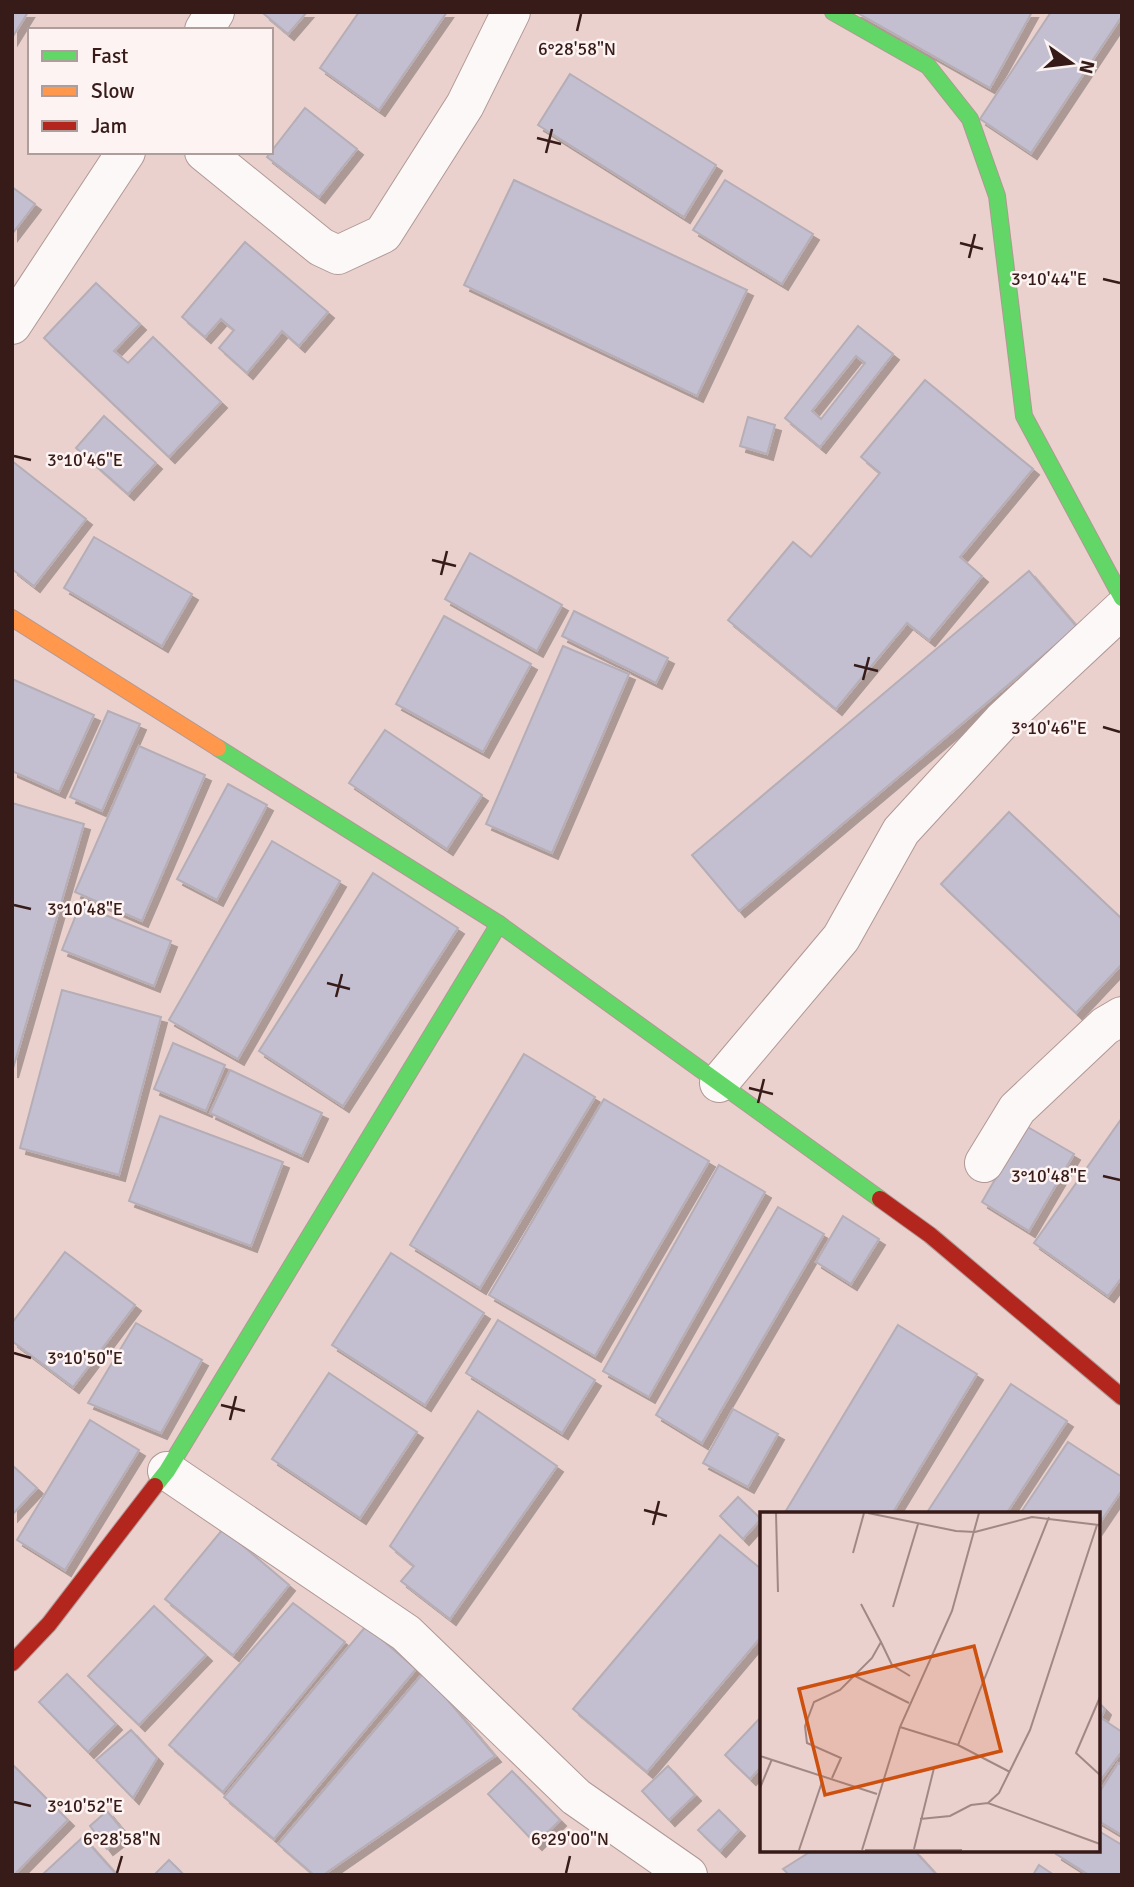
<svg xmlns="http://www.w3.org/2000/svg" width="1134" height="1887" viewBox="0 0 1134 1887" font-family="Signika,sans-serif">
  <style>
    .building { fill: #c4bfd0; stroke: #b5aeb7; stroke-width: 2; fill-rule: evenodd; filter: url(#shadow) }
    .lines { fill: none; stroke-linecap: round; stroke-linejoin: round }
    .street-casing { stroke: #b09894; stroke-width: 40 }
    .fast-casing { stroke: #b09894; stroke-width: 18 }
    .slow-casing { stroke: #b09894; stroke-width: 18 }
    .jam-casing { stroke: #b09894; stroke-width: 18 }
    .street { stroke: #fcf8f8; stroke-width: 38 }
    .fast { stroke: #63d668; stroke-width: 16 }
    .slow { stroke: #ff974d; stroke-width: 16 }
    .jam { stroke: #b3261e; stroke-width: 16 }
    .ticks { fill: none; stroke: #371b18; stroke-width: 2.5 }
    .inset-road { fill: none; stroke: #a28885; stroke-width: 2 }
    .view { fill: #cd500e; fill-opacity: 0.15; stroke: #cd500e; stroke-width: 3.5 }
    .inset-edge { fill: none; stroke: #371b18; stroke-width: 3.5 }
    .ticks-label { font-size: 18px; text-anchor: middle; fill: #371b18; stroke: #fcf3f2; stroke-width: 5; stroke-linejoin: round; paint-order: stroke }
  </style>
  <defs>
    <filter id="shadow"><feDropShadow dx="6" dy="6" stdDeviation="0" flood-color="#0004"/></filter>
  </defs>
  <rect width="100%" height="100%" fill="#ead1cd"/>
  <!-- building -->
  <g class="building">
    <polygon points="12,12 28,12 12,38"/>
    <polygon points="266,12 307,12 288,34 264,14"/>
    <polygon points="359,12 447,12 379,110 320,68"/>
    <polygon points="856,12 1032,12 990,88"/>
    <polygon points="1051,12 1122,12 1122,16 1031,153 980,119"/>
    <polygon points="570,74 716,165 684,217 538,125"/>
    <polygon points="305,108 357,149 319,197 267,157"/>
    <polygon points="514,180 747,290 697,396 464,285"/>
    <polygon points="725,180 813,234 782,284 693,230"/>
    <polygon points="12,187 35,204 12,234"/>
    <polygon points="245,242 328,312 299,346 282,331 247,373 219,348 234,330 221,319 205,337 182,317"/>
    <polygon points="96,283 140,324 114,351 128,363 153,337 221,402 169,457 44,338"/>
    <path d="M858 326 893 354 820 447 785 418ZM856 356 865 363 821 419 812 411Z"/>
    <polygon points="925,380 1033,469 960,557 982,576 929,640 907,623 836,709 728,620 793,542 811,557 880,473 861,457"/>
    <polygon points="104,416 156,463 128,494 76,448"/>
    <polygon points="748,417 775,425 767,454 740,446"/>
    <polygon points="12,461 86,519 34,586 12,569"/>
    <polygon points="94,537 192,594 162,646 64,588"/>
    <polygon points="470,553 562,605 537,651 445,599"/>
    <polygon points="1029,571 1077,627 739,911 692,855"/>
    <polygon points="574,611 668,658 656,683 562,636"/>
    <polygon points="444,616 531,664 483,752 396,704"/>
    <polygon points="563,646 629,674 552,853 486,824"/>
    <polygon points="12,679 94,715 59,792 12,771"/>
    <polygon points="108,711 140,724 102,811 70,797"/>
    <polygon points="385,730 482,795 447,849 349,783"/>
    <polygon points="139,746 205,775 142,921 75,892"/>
    <polygon points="228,784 267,805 217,900 177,879"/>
    <polygon points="12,803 84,824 12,1072"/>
    <polygon points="1009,812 1122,919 1122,964 1076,1013 941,884"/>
    <polygon points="272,841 340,881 238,1059 169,1020"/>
    <polygon points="373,873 458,928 343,1106 259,1051"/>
    <polygon points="80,905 171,941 154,986 62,950"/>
    <polygon points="62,990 161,1017 119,1175 20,1148"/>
    <polygon points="173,1043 225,1065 206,1111 154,1089"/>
    <polygon points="524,1054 595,1097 480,1288 410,1245"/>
    <polygon points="230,1070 322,1113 302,1156 210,1113"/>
    <polygon points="604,1099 709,1161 595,1356 489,1295"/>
    <polygon points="160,1116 283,1162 251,1246 129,1201"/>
    <polygon points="1122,1118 1122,1277 1108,1296 1034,1243"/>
    <polygon points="1026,1126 1074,1154 1029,1231 982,1202"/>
    <polygon points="719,1165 765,1192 649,1397 603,1371"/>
    <polygon points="778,1207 824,1234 702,1443 656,1415"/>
    <polygon points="843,1216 879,1239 851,1284 816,1262"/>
    <polygon points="65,1252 135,1305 73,1387 12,1341 12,1323"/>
    <polygon points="391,1253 484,1313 425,1405 332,1345"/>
    <polygon points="498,1320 595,1380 562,1433 466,1373"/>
    <polygon points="136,1323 202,1360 161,1433 88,1403"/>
    <polygon points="898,1325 977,1374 892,1514 784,1514"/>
    <polygon points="329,1373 417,1432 360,1518 272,1459"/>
    <polygon points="1011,1384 1067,1421 1006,1514 926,1514"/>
    <polygon points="733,1409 778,1434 748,1487 703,1463"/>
    <polygon points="478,1411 557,1466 450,1619 401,1581 414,1566 390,1546"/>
    <polygon points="90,1420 139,1450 65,1570 17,1540"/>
    <polygon points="1068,1442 1122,1477 1122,1490 1097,1527 1097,1514 1020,1514"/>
    <polygon points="12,1465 37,1488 12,1515"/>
    <polygon points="738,1497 761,1519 743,1539 720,1516"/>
    <polygon points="223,1529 289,1585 233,1655 165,1599"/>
    <polygon points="720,1535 761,1569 761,1637 647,1772 573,1709"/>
    <polygon points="293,1603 345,1642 223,1792 169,1745"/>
    <polygon points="154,1606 206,1655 139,1725 88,1676"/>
    <polygon points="366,1626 416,1669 274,1839 224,1797"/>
    <polygon points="424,1672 495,1756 323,1875 314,1875 278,1844"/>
    <polygon points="67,1674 116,1724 88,1752 39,1702"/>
    <polygon points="1097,1701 1105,1709 1101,1718 1122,1732 1122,1751 1097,1785"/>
    <polygon points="761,1717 761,1767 750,1779 725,1755"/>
    <polygon points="131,1730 157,1758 133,1798 96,1760"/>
    <polygon points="1118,1763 1122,1765 1122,1835 1097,1820 1097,1796"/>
    <polygon points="12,1764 68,1820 14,1875 12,1875"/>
    <polygon points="668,1766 695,1795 669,1820 642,1791"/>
    <polygon points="512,1771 560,1820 536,1844 488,1794"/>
    <polygon points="719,1810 739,1830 720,1851 698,1830"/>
    <polygon points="107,1811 126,1834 107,1849 90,1826"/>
    <polygon points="1097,1830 1122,1845 1122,1875 1089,1875 1056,1854 1059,1850 1097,1850"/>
    <polygon points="83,1837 117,1875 42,1875"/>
    <polygon points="813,1850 914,1850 936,1874 789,1875 783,1869"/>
    <polygon points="169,1860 184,1875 154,1875"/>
    <polygon points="1039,1865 1054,1875 1033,1875"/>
  </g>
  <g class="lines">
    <!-- street casing -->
    <g class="street-casing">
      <g id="street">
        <polyline points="204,30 215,12"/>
        <polyline points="204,152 321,247 338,255 383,234 465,105 511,12"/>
        <polyline points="12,325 126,152"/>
        <polyline points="719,1083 841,938 901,831 1002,721 1122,609"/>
        <polyline points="984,1163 1017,1109 1105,1026 1122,1016"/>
        <polyline points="167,1471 406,1633 576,1797 688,1875"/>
      </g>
    </g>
    <!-- fast casing -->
    <g class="fast-casing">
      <g id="fast">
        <polyline points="833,12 928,66 970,119 997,196 1024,416 1122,598"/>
        <polyline points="218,748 499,924 880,1199"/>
        <polyline points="155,1486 167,1471 499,924"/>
      </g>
    </g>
    <!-- slow casing -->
    <g class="slow-casing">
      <polyline id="slow" points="12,618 218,748"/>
    </g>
    <!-- jam casing -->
    <g class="jam-casing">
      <g id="jam">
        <polyline points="880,1199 930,1235 1122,1397"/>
        <polyline points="12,1663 49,1624 155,1486"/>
      </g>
    </g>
    <!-- street -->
    <use href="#street" class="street"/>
    <!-- fast -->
    <use href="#fast" class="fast"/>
    <!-- slow -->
    <use href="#slow" class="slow"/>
    <!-- jam -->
    <use href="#jam" class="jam"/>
  </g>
  <!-- ticks -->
  <path class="ticks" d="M577 31 581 14M537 138 561 144M546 153 552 129M960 243 983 249M969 258 975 234M1103 279 1120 283M14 456 31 460M432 560 456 566M441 575 447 551M854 665 878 671M863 680 869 657M1103 727 1120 732M14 905 31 909M327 983 350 989M336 997 342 974M749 1088 773 1094M758 1103 764 1079M1103 1176 1120 1180M14 1353 31 1358M221 1405 245 1411M230 1420 236 1396M644 1510 667 1516M653 1525 659 1501M14 1802 31 1806M117 1873 122 1856M566 1873 570 1856"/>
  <!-- overview -->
  <g transform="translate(760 1512)">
    <rect width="340" height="340" fill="#ead1cd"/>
    <path class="inset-road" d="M16 1 18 80M108 1 196 19 215 20 272 5 339 13M93 41 104 1M133 95 158 12M121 130 132 153 150 164M95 164 149 191M340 185 316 241 340 263M140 215 198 233 250 260M198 233 289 5M0 244 117 282M72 266 81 246 47 231 45 214 54 190 80 178 112 146 121 130 101 92M0 276 12 247M228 291 239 281 270 218 337 13M160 307 190 304 211 293 228 291 340 332M154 337 174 256M39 338 62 270M102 338 140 215 192 99 219 1M105 338H202"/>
    <path class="view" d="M214 134 241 239 65 283 39 177Z"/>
    <rect width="340" height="340" class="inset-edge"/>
  </g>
  <g class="ticks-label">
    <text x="577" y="55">6°28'58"N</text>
    <text x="1049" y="285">3°10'44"E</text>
    <text x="85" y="466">3°10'46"E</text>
    <text x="1049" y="734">3°10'46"E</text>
    <text x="85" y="915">3°10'48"E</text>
    <text x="1049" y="1182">3°10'48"E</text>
    <text x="85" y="1364">3°10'50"E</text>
    <text x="85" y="1812">3°10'52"E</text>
    <text x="122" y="1845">6°28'58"N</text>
    <text x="570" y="1845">6°29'00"N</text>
  </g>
  <!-- border -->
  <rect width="1134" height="1887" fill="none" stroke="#371b18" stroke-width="28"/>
  <!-- legend -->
  <rect x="28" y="28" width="245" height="126" fill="#fcf3f2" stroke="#ad9d9b" stroke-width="2"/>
  <rect x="42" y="51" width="35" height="10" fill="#63d668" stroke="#ad9d9b" stroke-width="2"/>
  <text x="91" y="63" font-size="21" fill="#371b18">Fast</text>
  <rect x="42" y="86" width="35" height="10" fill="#ff974d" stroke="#ad9d9b" stroke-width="2"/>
  <text x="91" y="98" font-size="21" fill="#371b18">Slow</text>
  <rect x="42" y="121" width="35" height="10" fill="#b3261e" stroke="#ad9d9b" stroke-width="2"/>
  <text x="91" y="133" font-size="21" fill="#371b18">Jam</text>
  <!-- north arrow -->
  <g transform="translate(1071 63) rotate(104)" stroke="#fcf3f2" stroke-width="5" paint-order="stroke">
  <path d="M0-5L12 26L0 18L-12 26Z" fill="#371b18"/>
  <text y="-10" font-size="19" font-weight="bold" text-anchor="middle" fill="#371b18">N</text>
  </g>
</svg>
